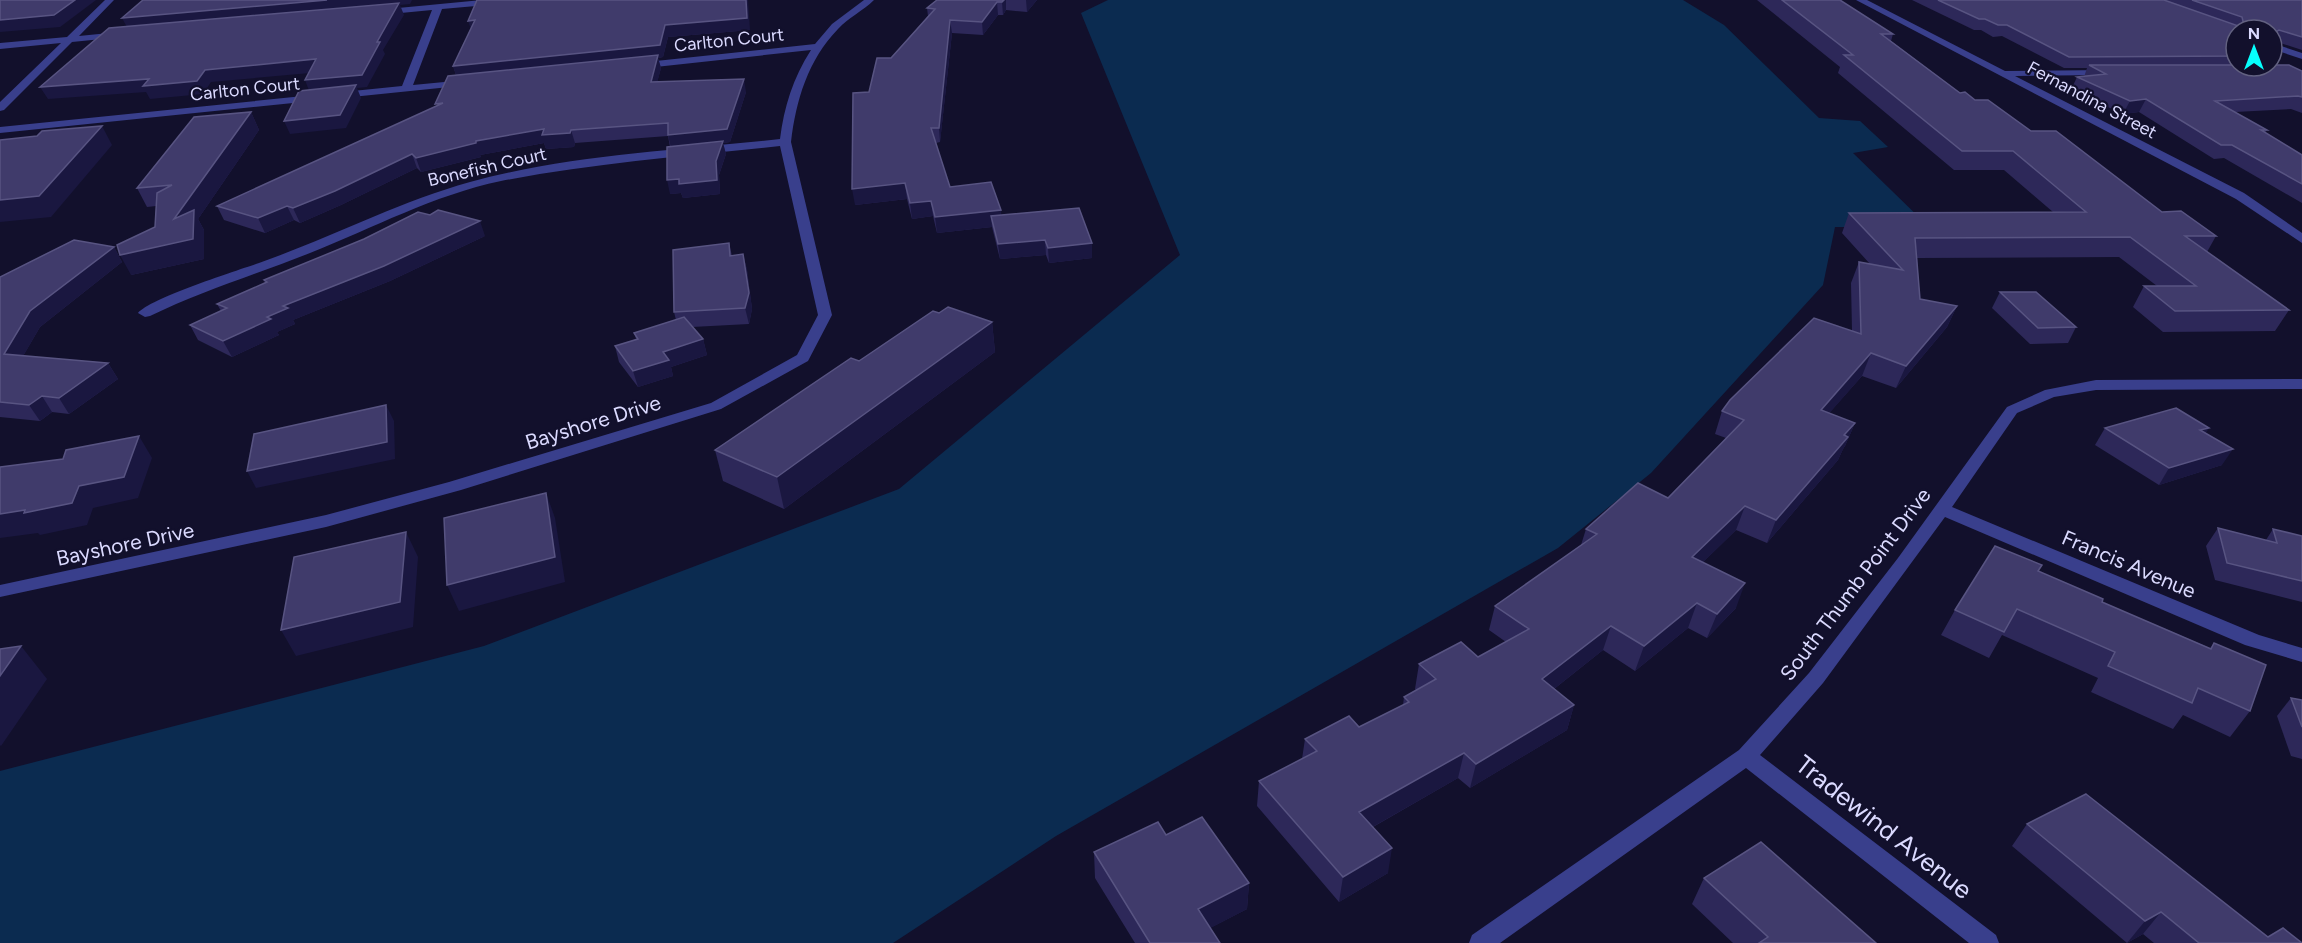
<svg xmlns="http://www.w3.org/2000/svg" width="2302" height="943" viewBox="0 0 2302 943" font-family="Figtree,sans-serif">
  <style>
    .water { fill: #0b2b50 }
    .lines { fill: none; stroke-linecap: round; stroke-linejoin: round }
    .minor { fill: #393f8c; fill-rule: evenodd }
    .wall { fill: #2d2859 }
    .shaded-wall { fill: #1a1740 }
    .building { fill: #403b6b; stroke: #585482; stroke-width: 1.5 }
    .labels { text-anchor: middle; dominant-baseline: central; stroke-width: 4.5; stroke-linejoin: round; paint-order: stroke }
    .far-street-label { font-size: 18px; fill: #dbdaff; stroke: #12102c }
    .street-label { font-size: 21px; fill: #dbdaff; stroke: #12102c }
    .near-street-label { font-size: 26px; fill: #dbdaff; stroke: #12102c }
  </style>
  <rect width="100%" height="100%" fill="#12102c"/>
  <!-- water -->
  <polygon class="water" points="1108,0 1683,0 1724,25 1819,118 1860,121 1888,147 1853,153 1929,227 1835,227 1823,285 1651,473 1558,548 1056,836 893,943 0,943 0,771 484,646 899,489 1180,255 1081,13"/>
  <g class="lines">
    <!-- minor -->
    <g class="minor">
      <polygon points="105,0 114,0 79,36 119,32 122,33 122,37 72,42 4,110 0,111 0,102 61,43 0,49 0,43 67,37"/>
      <polygon points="482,0 515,0 511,3 442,9 413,85 465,80 469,81 469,85 0,133 0,127 402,86 432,10 380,15 377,14 377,10"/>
      <path d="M864 0H874C863 11 849 17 838 29 808 60 796 100 791 142L832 315 808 361 721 409 461 490 326 527 0 597V585L326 515 449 482 711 403 797 355 818 315 780 146C687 156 593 163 501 181 434 195 373 228 310 253 257 274 202 291 150 316L145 317 138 313C151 298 236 271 259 263 330 238 398 202 470 182 567 155 679 150 780 139 784 107 793 78 811 50L637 69 632 66 637 63 815 44 832 24Z"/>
      <polygon points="1856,0 1867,0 2005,71 2109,70 2109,74 2106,75 2015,76 2244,193 2302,233 2302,243 2236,199"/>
      <polygon points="2272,43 2302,53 2302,59 2272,49"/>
      <polygon points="2302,379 2302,389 2096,390 2054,397 2017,413 1952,507 2259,635 2302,648 2302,662 2245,645 1945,517 1823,683 1760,755 1996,935 1999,943 1969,943 1746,768 1500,943 1469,943 1472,935 1739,750 1809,673 1898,558 2007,407 2045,390 2096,380"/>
    </g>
  </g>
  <!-- wall -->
  <g class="wall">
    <polygon points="937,0 1037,0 1027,12 1006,10 1003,15 998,15 983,35 952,33 940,142 936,143 950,187 1001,210 1001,215 1092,243 1092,258 1049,263 1046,255 1000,259 992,227 937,233 933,216 912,219 907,199 855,205 869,92 891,58 928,16 927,8"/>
    <polygon points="1757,0 1840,0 1893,34 1891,41 1960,93 1975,100 2031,131 2162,212 2216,236 2207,252 2289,310 2275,331 2163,332 2133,307 2144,286 2157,286 2119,257 1917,258 1920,299 1957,306 1947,327 1896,388 1862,376 1829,413 1855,423 1845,446 1843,449 1838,460 1767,543 1736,530 1703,562 1736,608 1707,638 1688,628 1635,671 1603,650 1554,689 1574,705 1567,730 1470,788 1458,778 1373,827 1388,873 1339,902 1257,806 1259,781 1302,759 1305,739 1359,727 1403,705 1404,697 1416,690 1415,689 1419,664 1478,657 1506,642 1489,630 1495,606 1581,545 1586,529 1668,498 1726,438 1715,434 1722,411 1852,331 1851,283 1859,262 1870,264 1842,233 1849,213 2053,212 2004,170 1954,170 1838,73 1840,67"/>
    <polygon points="1912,0 2302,0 2302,50 2274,41 2272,46 2272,30 2236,30 2236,66 2302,71 2302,113 2291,109 2235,112 2267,130 2265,133 2302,155 2302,203 2224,158 2214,159 2139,112 2123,114 2071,90 2077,77 2084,77 2087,68 2064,68 2002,36 1993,37 1981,30 1974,30"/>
    <polygon points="471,29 750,30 668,37 663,57 658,58 661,68 657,82 746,92 730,142 723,143 726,154 719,175 720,194 683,198 681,193 670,194 670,147 668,136 575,143 574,147 546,149 544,143 480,155 481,157 421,172 417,168 341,205 300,223 294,220 265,233 224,220 217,206 436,107 456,75 453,66"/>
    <polygon points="251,112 259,130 198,219 204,230 204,259 131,275 155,227 156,206 147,207 137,188"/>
    <polygon points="485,236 390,281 293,320 295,324 277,332 279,335 232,357 198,340 190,325 221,311 217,304 265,283 264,280"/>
    <polygon points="729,243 732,256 743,254 747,270 752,309 749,324 692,327 703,339 707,355 671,367 673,376 638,387 619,362 615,346 636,339 634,333 676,320 674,312"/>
    <polygon points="114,247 122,262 40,327 23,356 108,363 118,379 69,414 52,412 40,421 0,417 0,277"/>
    <polygon points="2000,292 2076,327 2068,343 2030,344 1992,308"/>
    <polygon points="939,313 992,322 995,352 784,509 723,481 715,450 859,361"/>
    <polygon points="2105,428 2206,433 2222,465 2159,485 2095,445"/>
    <polygon points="2218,528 2266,540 2273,529 2302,536 2302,602 2215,580 2206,546"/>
    <polygon points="2038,571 2102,602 2210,648 2214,643 2250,711 2230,737 2183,715 2173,729 2091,692 2098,678 2002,635 1989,658 1941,635 1955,610"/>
    <polygon points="2291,698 2302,700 2302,759 2291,756 2277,716"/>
    <polygon points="2027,824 2268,937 2302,943 2154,943 2143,934 2127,943 2012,846"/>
    <polygon points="1166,835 1249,883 1247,909 1210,928 1220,943 1135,943 1095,878 1094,852"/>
    <polygon points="1704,878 1876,943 1733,943 1692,904"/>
  </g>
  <!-- shaded-wall -->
  <g class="shaded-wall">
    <polygon points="75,0 96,0 60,27 0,32 0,20"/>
    <polygon points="327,0 412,0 410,4 400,5 404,15 383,50 385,54 367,87 357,88 361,98 346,128 290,134 284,121 310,93 305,80 378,45 128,29 122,18"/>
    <polygon points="746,0 748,0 750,30 668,37 663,57 658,58 661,68 654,95 457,78 453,66 665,25"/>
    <polygon points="1004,0 1006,0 1006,10 1003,15 1002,2"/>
    <polygon points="1026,0 1037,0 1027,12"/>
    <polygon points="997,2 998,15 983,35 982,22"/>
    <polygon points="475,20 472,32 468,21"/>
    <polygon points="950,20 952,33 940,142 939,128"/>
    <polygon points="316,59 321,72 211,82 203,94 150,99 146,92 48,99 40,87"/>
    <polygon points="744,79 746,92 730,142 723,143 726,154 719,175 720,194 683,198 681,193 670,194 667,180 716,161 671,148 668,135"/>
    <polygon points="2146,99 2139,112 2123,114 2130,101"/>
    <polygon points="251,112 259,130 198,219 204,230 204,259 131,275 120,255 174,219"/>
    <polygon points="102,126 112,145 51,217 0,222 0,200"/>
    <polygon points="544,129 571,130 575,143 574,147 546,149 544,143 480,155 481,157 421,172 416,158 476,141"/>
    <polygon points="412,154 417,168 341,205 300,223 293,208"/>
    <polygon points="905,183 907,199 855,205 852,189"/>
    <polygon points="931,201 933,216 912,219 910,203"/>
    <polygon points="287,206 294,220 265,233 258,218"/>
    <polygon points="1001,210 1002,226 991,216 992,227 937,233 935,217"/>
    <polygon points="480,221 485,236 390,281 293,320 295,324 277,332 279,335 232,357 223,341 267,317 283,306"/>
    <polygon points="1045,240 1046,255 1000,259 998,244"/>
    <polygon points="1092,243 1092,258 1049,263 1048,248"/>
    <polygon points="114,247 122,262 40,327 15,370 4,354 30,311"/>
    <polygon points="743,254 747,270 752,309 749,324 745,308"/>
    <polygon points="1957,306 1947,327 1896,388 1906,366"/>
    <polygon points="992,322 995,352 784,509 777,477"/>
    <polygon points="703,339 707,355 671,367 673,376 638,387 633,371 663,352"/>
    <polygon points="1871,353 1862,376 1812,433 1821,410"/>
    <polygon points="108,363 118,379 69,414 59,398"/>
    <polygon points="42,396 52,412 40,421 29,405"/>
    <polygon points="386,405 394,421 395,459 256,488 247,471"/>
    <polygon points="1855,423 1845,446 1843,449 1838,460 1767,543 1776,520"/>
    <polygon points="2209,428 2199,444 2200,430"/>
    <polygon points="139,436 152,458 138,498 93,508 87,525 40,535 38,533 0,538 0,514 79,486"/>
    <polygon points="2233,449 2222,465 2159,485 2169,468"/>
    <polygon points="546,493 555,518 565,582 459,611 447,585"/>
    <polygon points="1745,506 1736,530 1684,581 1692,557"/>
    <polygon points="406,532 418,557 413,627 296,656 281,630"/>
    <polygon points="1745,583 1736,608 1707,638 1717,614"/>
    <polygon points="1697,603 1688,628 1635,671 1644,646"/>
    <polygon points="1611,626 1603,650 1535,704 1542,679"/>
    <polygon points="21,646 47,679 1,746 0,745 0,648 10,662"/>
    <polygon points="1574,705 1567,730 1470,788 1476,764"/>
    <polygon points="1464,753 1458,778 1355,837 1359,812"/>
    <polygon points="1392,848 1388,873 1339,902 1343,877"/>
    <polygon points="1249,883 1247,909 1197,935 1198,909"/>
    <polygon points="2161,912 2143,934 2127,943 2145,921"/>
  </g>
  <!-- building -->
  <g class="building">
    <polygon points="0,0 75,0 54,15 0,20"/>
    <polygon points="143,0 327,0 122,18"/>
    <polygon points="477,0 746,0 747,18 665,25 660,45 453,66 475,20 468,21"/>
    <polygon points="937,0 1004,0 1002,2 997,2 982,22 950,20 939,128 931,128 950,187 991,182 1001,210 935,217 931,201 910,203 905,183 852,189 853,93 869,92 877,58 891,58 935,9 927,8"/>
    <polygon points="1782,0 1840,0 1893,34 1881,34 1960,93 1965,92 1975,100 1988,100 2031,131 2056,131 2162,212 2181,211 2216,236 2185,236 2289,310 2175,311 2144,286 2196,286 2130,237 1915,238 1920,299 1957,306 1906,366 1871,353 1821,410 1855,423 1844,435 1848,437 1776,520 1745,506 1692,557 1745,583 1717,614 1697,603 1644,646 1611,626 1542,679 1574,705 1476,764 1464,753 1359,812 1392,848 1343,877 1259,781 1317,751 1305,739 1349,716 1359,727 1409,702 1404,697 1436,679 1419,664 1461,642 1478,657 1529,629 1495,606 1597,534 1586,529 1638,483 1668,498 1744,420 1722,411 1730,400 1814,318 1861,334 1859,262 1903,270 1849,213 2086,212 2013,151 1962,151 1844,55 1853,55"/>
    <polygon points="1938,0 2164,0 2241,27 2244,25 2242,17 2192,0 2302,0 2302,37 2279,30 2276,32 2276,38 2272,38 2272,30 2236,30 2236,38 2229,38 2236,41 2236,56 2069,57 2007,25 1998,25 1985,19 1979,19"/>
    <polygon points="399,3 377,42 380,42 362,75 305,80 316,59 205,70 197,81 143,86 149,79 40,87 109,28"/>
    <polygon points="658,55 651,82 744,79 727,129 668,135 668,123 571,130 570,133 542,135 544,129 476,141 476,143 416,158 412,154 335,191 293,208 287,206 258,218 217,206 443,103 435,104 448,76"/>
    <polygon points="2089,65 2236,65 2236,66 2272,66 2272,65 2289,65 2302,71 2302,97 2298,96 2215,101 2267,130 2261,130 2302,155 2302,184 2232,145 2221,145 2146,99 2130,101 2077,77 2106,74"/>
    <polygon points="356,85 340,115 284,121 299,91"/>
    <polygon points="251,112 174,219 194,210 193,239 120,255 117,245 155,227 157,193 172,185 137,188 194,117"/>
    <polygon points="102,126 39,196 0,200 0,140 37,136 42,131"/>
    <polygon points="723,141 716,161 717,180 679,184 679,179 667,180 667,147"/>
    <polygon points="1079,208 1092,243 1048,248 1045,240 998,244 991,216"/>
    <polygon points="438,210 480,221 384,266 283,306 288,308 267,317 271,319 223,341 190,325 227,308 217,304 267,282 264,280 364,239 418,212 430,215"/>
    <polygon points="74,240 114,247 30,311 4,354 108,363 59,398 42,396 29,405 0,402 0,277"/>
    <polygon points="729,243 730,256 743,254 749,293 745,308 674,312 673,250"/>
    <polygon points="2000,292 2036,292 2076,327 2038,328"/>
    <polygon points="948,307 992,322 777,477 715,450 851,358 859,361 933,311 939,313"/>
    <polygon points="684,317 703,339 663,352 669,360 633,371 615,346 638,339 634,333"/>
    <polygon points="386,405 387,442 247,471 254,434"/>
    <polygon points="2176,408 2209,428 2200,430 2233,449 2169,468 2105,428"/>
    <polygon points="139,436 124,477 79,486 72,503 24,513 25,510 0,514 0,467 63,459 66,450"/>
    <polygon points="546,493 555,557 447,585 444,518"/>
    <polygon points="2218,528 2277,543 2273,529 2302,536 2302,581 2227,563"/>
    <polygon points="406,532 400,602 281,630 294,557"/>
    <polygon points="1995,546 2042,565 2038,571 2103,599 2102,602 2211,649 2214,643 2266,665 2250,711 2198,688 2192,703 2108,666 2115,652 2017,609 2004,632 1955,610"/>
    <polygon points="21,646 0,676 0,649"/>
    <polygon points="2291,698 2302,700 2302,727"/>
    <polygon points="2086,794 2268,937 2283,928 2302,943 2199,943 2161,912 2145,921 2027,824"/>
    <polygon points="1202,817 1249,883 1198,909 1220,943 1150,943 1094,852 1158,822 1166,835"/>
    <polygon points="1761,842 1876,943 1759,943 1768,937 1704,878"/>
  </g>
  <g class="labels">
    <!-- far-street labels -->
    <g class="far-street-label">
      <text transform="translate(729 40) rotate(-6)">Carlton Court</text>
      <text transform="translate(245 89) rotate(-6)">Carlton Court</text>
      <text transform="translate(2092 100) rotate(28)">Fernandina Street</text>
      <text transform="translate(487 167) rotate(-13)">Bonefish Court</text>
    </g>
    <!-- street labels -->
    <g class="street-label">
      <text transform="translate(593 422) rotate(-17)">Bayshore Drive</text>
      <text transform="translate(125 544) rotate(-12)">Bayshore Drive</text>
      <text transform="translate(2129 564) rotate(23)">Francis Avenue</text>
      <text transform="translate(1855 584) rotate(-53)">South Thumb Point Drive</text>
    </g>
    <!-- near-street labels -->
    <g class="near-street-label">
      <text transform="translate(1884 827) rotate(38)">Tradewind Avenue</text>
    </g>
  </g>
  <!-- north arrow -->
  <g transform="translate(2254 48)"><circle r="28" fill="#12102c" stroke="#626180" stroke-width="1.5"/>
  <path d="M0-4.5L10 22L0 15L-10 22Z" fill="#06fffd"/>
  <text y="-9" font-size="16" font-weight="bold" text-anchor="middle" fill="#dbdaff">N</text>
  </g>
</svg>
